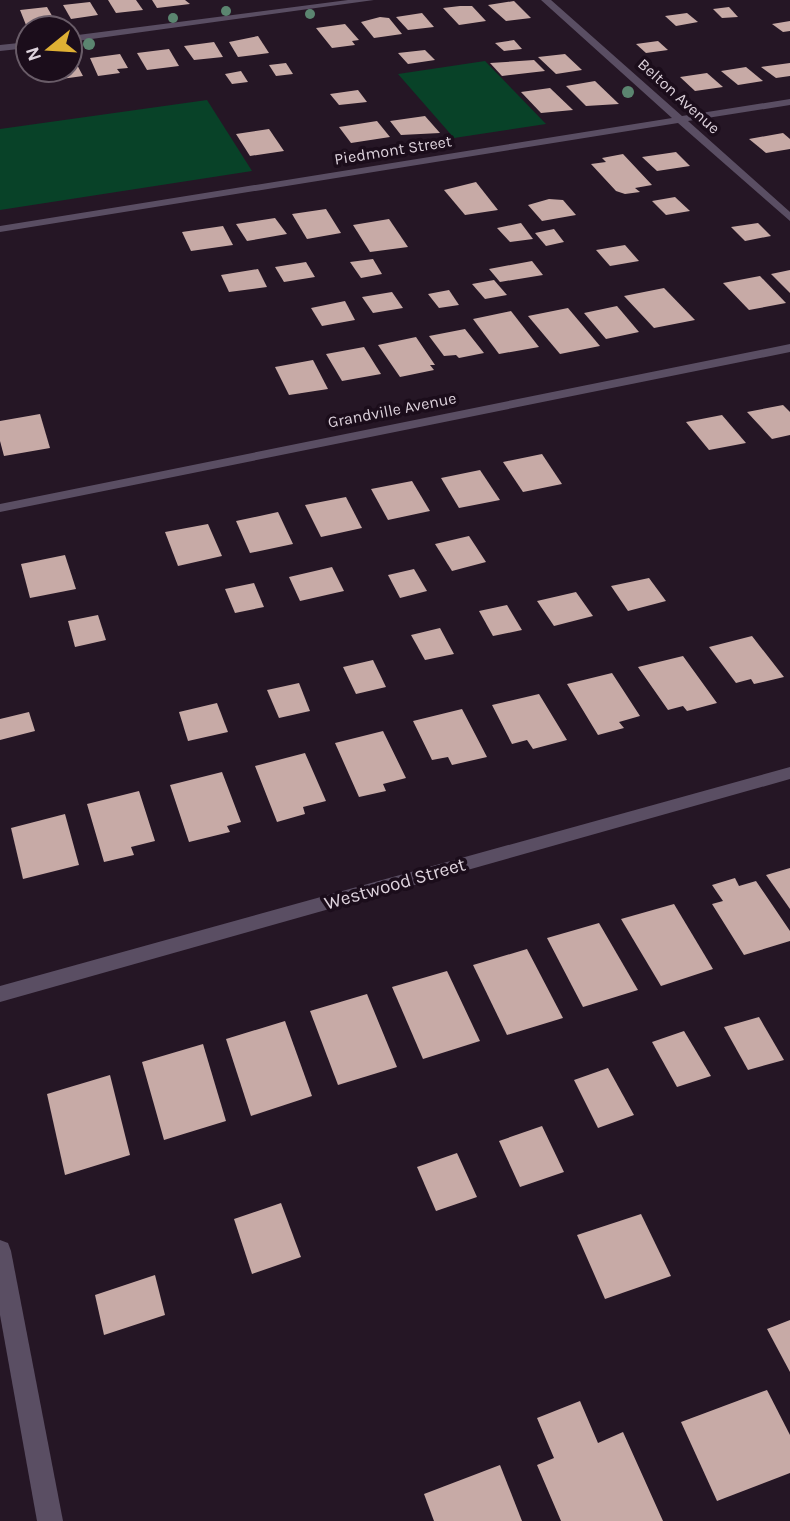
<svg xmlns="http://www.w3.org/2000/svg" width="790" height="1521" viewBox="0 0 790 1521" font-family="Karla,sans-serif">
  <style>
    .green { fill: #084228 }
    .building { fill: #c7aaa6 }
    .lines { fill: none; stroke-linecap: round; stroke-linejoin: round }
    .minor { fill: #5a4e63; fill-rule: evenodd }
    .tree { fill: #5b8570 }
    .labels { text-anchor: middle; dominant-baseline: central; stroke-width: 7; stroke-linejoin: round; paint-order: stroke }
    .far-street-label { font-size: 16px; fill: #ddd2dc; stroke: #1b0d1b }
    .street-label { font-size: 19px; fill: #ddd2dc; stroke: #1b0d1b }
  </style>
  <rect width="100%" height="100%" fill="#251625"/>
  <!-- green -->
  <g class="green">
    <polygon points="485,61 546,124 454,138 398,74"/>
    <polygon points="207,100 252,171 0,210 0,129"/>
  </g>
  <!-- building -->
  <g class="building">
    <polygon points="108,0 136,0 143,10 116,13"/>
    <polygon points="152,0 185,0 190,4 157,8"/>
    <polygon points="514,1 531,18 506,21 488,5"/>
    <polygon points="90,2 98,15 71,19 63,5"/>
    <polygon points="460,6 472,6 486,21 459,25 443,8"/>
    <polygon points="47,7 55,21 26,25 20,10"/>
    <polygon points="729,7 738,17 722,18 713,9"/>
    <polygon points="422,13 434,27 408,30 396,17"/>
    <polygon points="687,13 698,22 676,26 665,16"/>
    <polygon points="380,17 389,18 402,34 374,38 361,22"/>
    <polygon points="790,21 790,31 783,32 772,24"/>
    <polygon points="345,24 359,40 352,41 355,45 332,48 316,28"/>
    <polygon points="258,36 269,53 238,57 229,42"/>
    <polygon points="514,40 522,49 504,51 495,43"/>
    <polygon points="658,41 668,50 646,53 636,44"/>
    <polygon points="214,42 223,57 194,60 184,46"/>
    <polygon points="169,49 179,66 147,70 137,53"/>
    <polygon points="425,50 435,60 408,64 398,53"/>
    <polygon points="120,54 128,68 117,69 120,73 98,76 90,58"/>
    <polygon points="565,54 582,70 556,74 538,57"/>
    <polygon points="534,60 545,71 502,76 490,63"/>
    <polygon points="70,61 75,61 83,76 54,80 49,70 70,70"/>
    <polygon points="286,63 293,74 276,76 269,65"/>
    <polygon points="790,63 790,76 776,78 761,67"/>
    <polygon points="746,67 763,81 738,85 721,71"/>
    <polygon points="241,71 248,82 232,84 225,74"/>
    <polygon points="707,73 723,87 695,91 680,77"/>
    <polygon points="595,81 619,104 586,106 566,86"/>
    <polygon points="550,88 573,110 541,113 521,92"/>
    <polygon points="358,90 367,102 339,105 330,94"/>
    <polygon points="425,116 440,133 401,135 390,121"/>
    <polygon points="377,121 390,137 351,143 339,127"/>
    <polygon points="269,129 284,151 250,156 236,134"/>
    <polygon points="783,133 790,139 790,149 766,153 749,139"/>
    <polygon points="676,152 690,166 657,171 642,157"/>
    <polygon points="623,154 652,185 635,188 640,192 625,194 616,191 591,164 606,162 602,158"/>
    <polygon points="476,182 498,210 465,215 444,190"/>
    <polygon points="675,197 690,211 666,215 652,201"/>
    <polygon points="549,199 563,200 576,215 542,221 528,205"/>
    <polygon points="326,209 341,233 307,239 292,214"/>
    <polygon points="275,218 287,234 247,241 236,224"/>
    <polygon points="389,219 408,247 370,252 353,225"/>
    <polygon points="521,223 533,239 510,242 497,228"/>
    <polygon points="758,223 771,236 745,241 731,227"/>
    <polygon points="223,226 233,245 191,251 182,232"/>
    <polygon points="554,229 564,242 546,246 535,233"/>
    <polygon points="625,245 639,261 610,266 596,250"/>
    <polygon points="373,259 382,274 361,278 350,262"/>
    <polygon points="532,261 543,275 500,282 489,269"/>
    <polygon points="306,262 315,277 284,282 275,267"/>
    <polygon points="258,269 267,287 229,292 221,275"/>
    <polygon points="790,270 790,293 771,274"/>
    <polygon points="760,276 786,303 749,310 723,283"/>
    <polygon points="494,280 507,295 485,299 472,284"/>
    <polygon points="664,288 695,320 654,328 624,296"/>
    <polygon points="449,290 459,305 439,308 428,294"/>
    <polygon points="392,292 403,308 373,313 362,297"/>
    <polygon points="345,301 355,320 322,326 311,308"/>
    <polygon points="617,306 639,332 606,339 584,313"/>
    <polygon points="568,308 600,346 560,354 528,316"/>
    <polygon points="511,311 539,347 499,354 473,319"/>
    <polygon points="465,329 484,353 459,358 456,355 444,356 429,336"/>
    <polygon points="416,337 435,365 430,365 434,370 400,377 378,345"/>
    <polygon points="364,347 381,374 342,381 326,354"/>
    <polygon points="313,360 328,389 289,395 275,367"/>
    <polygon points="783,405 790,412 790,435 772,439 747,412"/>
    <polygon points="40,414 50,448 4,456 0,441 0,421"/>
    <polygon points="722,415 746,443 709,450 686,422"/>
    <polygon points="542,454 562,484 523,492 503,462"/>
    <polygon points="480,470 500,500 459,508 441,478"/>
    <polygon points="412,481 430,511 388,520 371,489"/>
    <polygon points="346,497 362,528 321,537 305,505"/>
    <polygon points="278,512 293,544 250,553 236,521"/>
    <polygon points="208,524 222,556 178,566 165,532"/>
    <polygon points="469,536 486,562 452,571 435,544"/>
    <polygon points="65,555 76,589 30,598 21,564"/>
    <polygon points="332,567 344,591 300,601 289,577"/>
    <polygon points="414,569 427,591 400,598 388,575"/>
    <polygon points="649,578 666,601 628,611 611,586"/>
    <polygon points="254,583 264,607 235,613 225,589"/>
    <polygon points="576,592 593,616 554,626 537,601"/>
    <polygon points="507,605 522,630 493,636 479,611"/>
    <polygon points="98,615 106,640 75,647 68,621"/>
    <polygon points="440,628 454,654 425,660 411,635"/>
    <polygon points="752,636 784,677 754,684 751,679 736,683 709,647"/>
    <polygon points="683,656 717,703 687,711 683,706 668,710 638,667"/>
    <polygon points="373,660 386,687 356,694 343,667"/>
    <polygon points="612,673 640,716 619,722 624,728 598,735 567,684"/>
    <polygon points="299,683 310,711 279,718 267,690"/>
    <polygon points="539,694 567,740 533,749 527,740 512,744 492,705"/>
    <polygon points="217,703 228,732 188,741 179,712"/>
    <polygon points="462,709 487,757 452,765 448,757 432,760 413,721"/>
    <polygon points="29,712 35,731 0,740 0,719"/>
    <polygon points="383,731 406,778 383,784 386,791 359,797 335,743"/>
    <polygon points="305,753 326,801 303,807 305,814 277,822 255,766"/>
    <polygon points="222,772 241,822 227,826 230,832 189,842 170,785"/>
    <polygon points="139,791 155,841 131,847 134,855 104,862 87,804"/>
    <polygon points="65,814 79,865 23,879 11,828"/>
    <polygon points="790,868 790,909 766,875"/>
    <polygon points="735,878 739,886 756,881 790,931 790,941 744,955 712,904 723,901 712,885"/>
    <polygon points="674,904 713,969 661,986 621,919"/>
    <polygon points="599,923 638,990 583,1007 547,938"/>
    <polygon points="527,949 563,1018 507,1035 473,965"/>
    <polygon points="447,971 480,1041 423,1059 392,987"/>
    <polygon points="367,994 397,1067 338,1085 310,1011"/>
    <polygon points="759,1017 784,1060 748,1070 724,1027"/>
    <polygon points="285,1021 312,1096 251,1116 226,1039"/>
    <polygon points="684,1031 711,1076 677,1087 652,1042"/>
    <polygon points="203,1044 226,1121 164,1140 142,1062"/>
    <polygon points="608,1068 634,1115 598,1128 574,1080"/>
    <polygon points="110,1075 130,1155 65,1175 47,1094"/>
    <polygon points="542,1126 564,1172 520,1187 499,1141"/>
    <polygon points="457,1153 477,1197 436,1211 417,1167"/>
    <polygon points="281,1203 301,1257 252,1274 234,1219"/>
    <polygon points="641,1214 671,1276 605,1299 577,1235"/>
    <polygon points="155,1275 165,1315 104,1335 95,1295"/>
    <polygon points="790,1320 790,1372 767,1329"/>
    <polygon points="767,1390 790,1435 790,1473 717,1501 681,1422"/>
    <polygon points="580,1401 598,1443 623,1432 663,1521 561,1521 537,1465 554,1458 537,1418"/>
    <polygon points="500,1465 522,1521 434,1521 424,1494"/>
  </g>
  <g class="lines">
    <!-- minor -->
    <g class="minor">
      <polygon points="348,0 374,0 70,42 70,36"/>
      <polygon points="541,0 551,0 682,116 790,99 790,105 688,121 790,212 790,221 678,123 0,232 0,226 672,118"/>
      <polygon points="28,42 28,48 0,51 0,45"/>
      <polygon points="790,344 790,352 0,512 0,504"/>
      <polygon points="790,767 790,779 0,1002 0,986"/>
      <polygon points="0,1240 8,1243 11,1251 63,1521 37,1521 0,1315"/>
    </g>
  </g>
  <!-- trees -->
  <g class="tree">
    <circle cx="226" cy="11" r="5"/>
    <circle cx="310" cy="14" r="5"/>
    <circle cx="173" cy="18" r="5"/>
    <circle cx="89" cy="44" r="6"/>
    <circle cx="628" cy="92" r="6"/>
  </g>
  <g class="labels">
    <!-- far-street labels -->
    <g class="far-street-label">
      <text transform="translate(679 96) rotate(42)">Belton Avenue</text>
      <text transform="translate(393 150) rotate(-9)">Piedmont Street</text>
      <text transform="translate(392 410) rotate(-11)">Grandville Avenue</text>
    </g>
    <!-- street labels -->
    <g class="street-label">
      <text transform="translate(395 884) rotate(-16)">Westwood Street</text>
    </g>
  </g>
  <!-- north arrow -->
  <g transform="translate(49 49) rotate(252)"><circle r="33" fill="#1b0d1b" stroke="#695c68" stroke-width="2"/>
  <path d="M0-5L12 26L0 18L-12 26Z" fill="#dfb034"/>
  <text y="-10" font-size="19" font-weight="bold" text-anchor="middle" fill="#ddd2dc">N</text>
  </g>
</svg>
